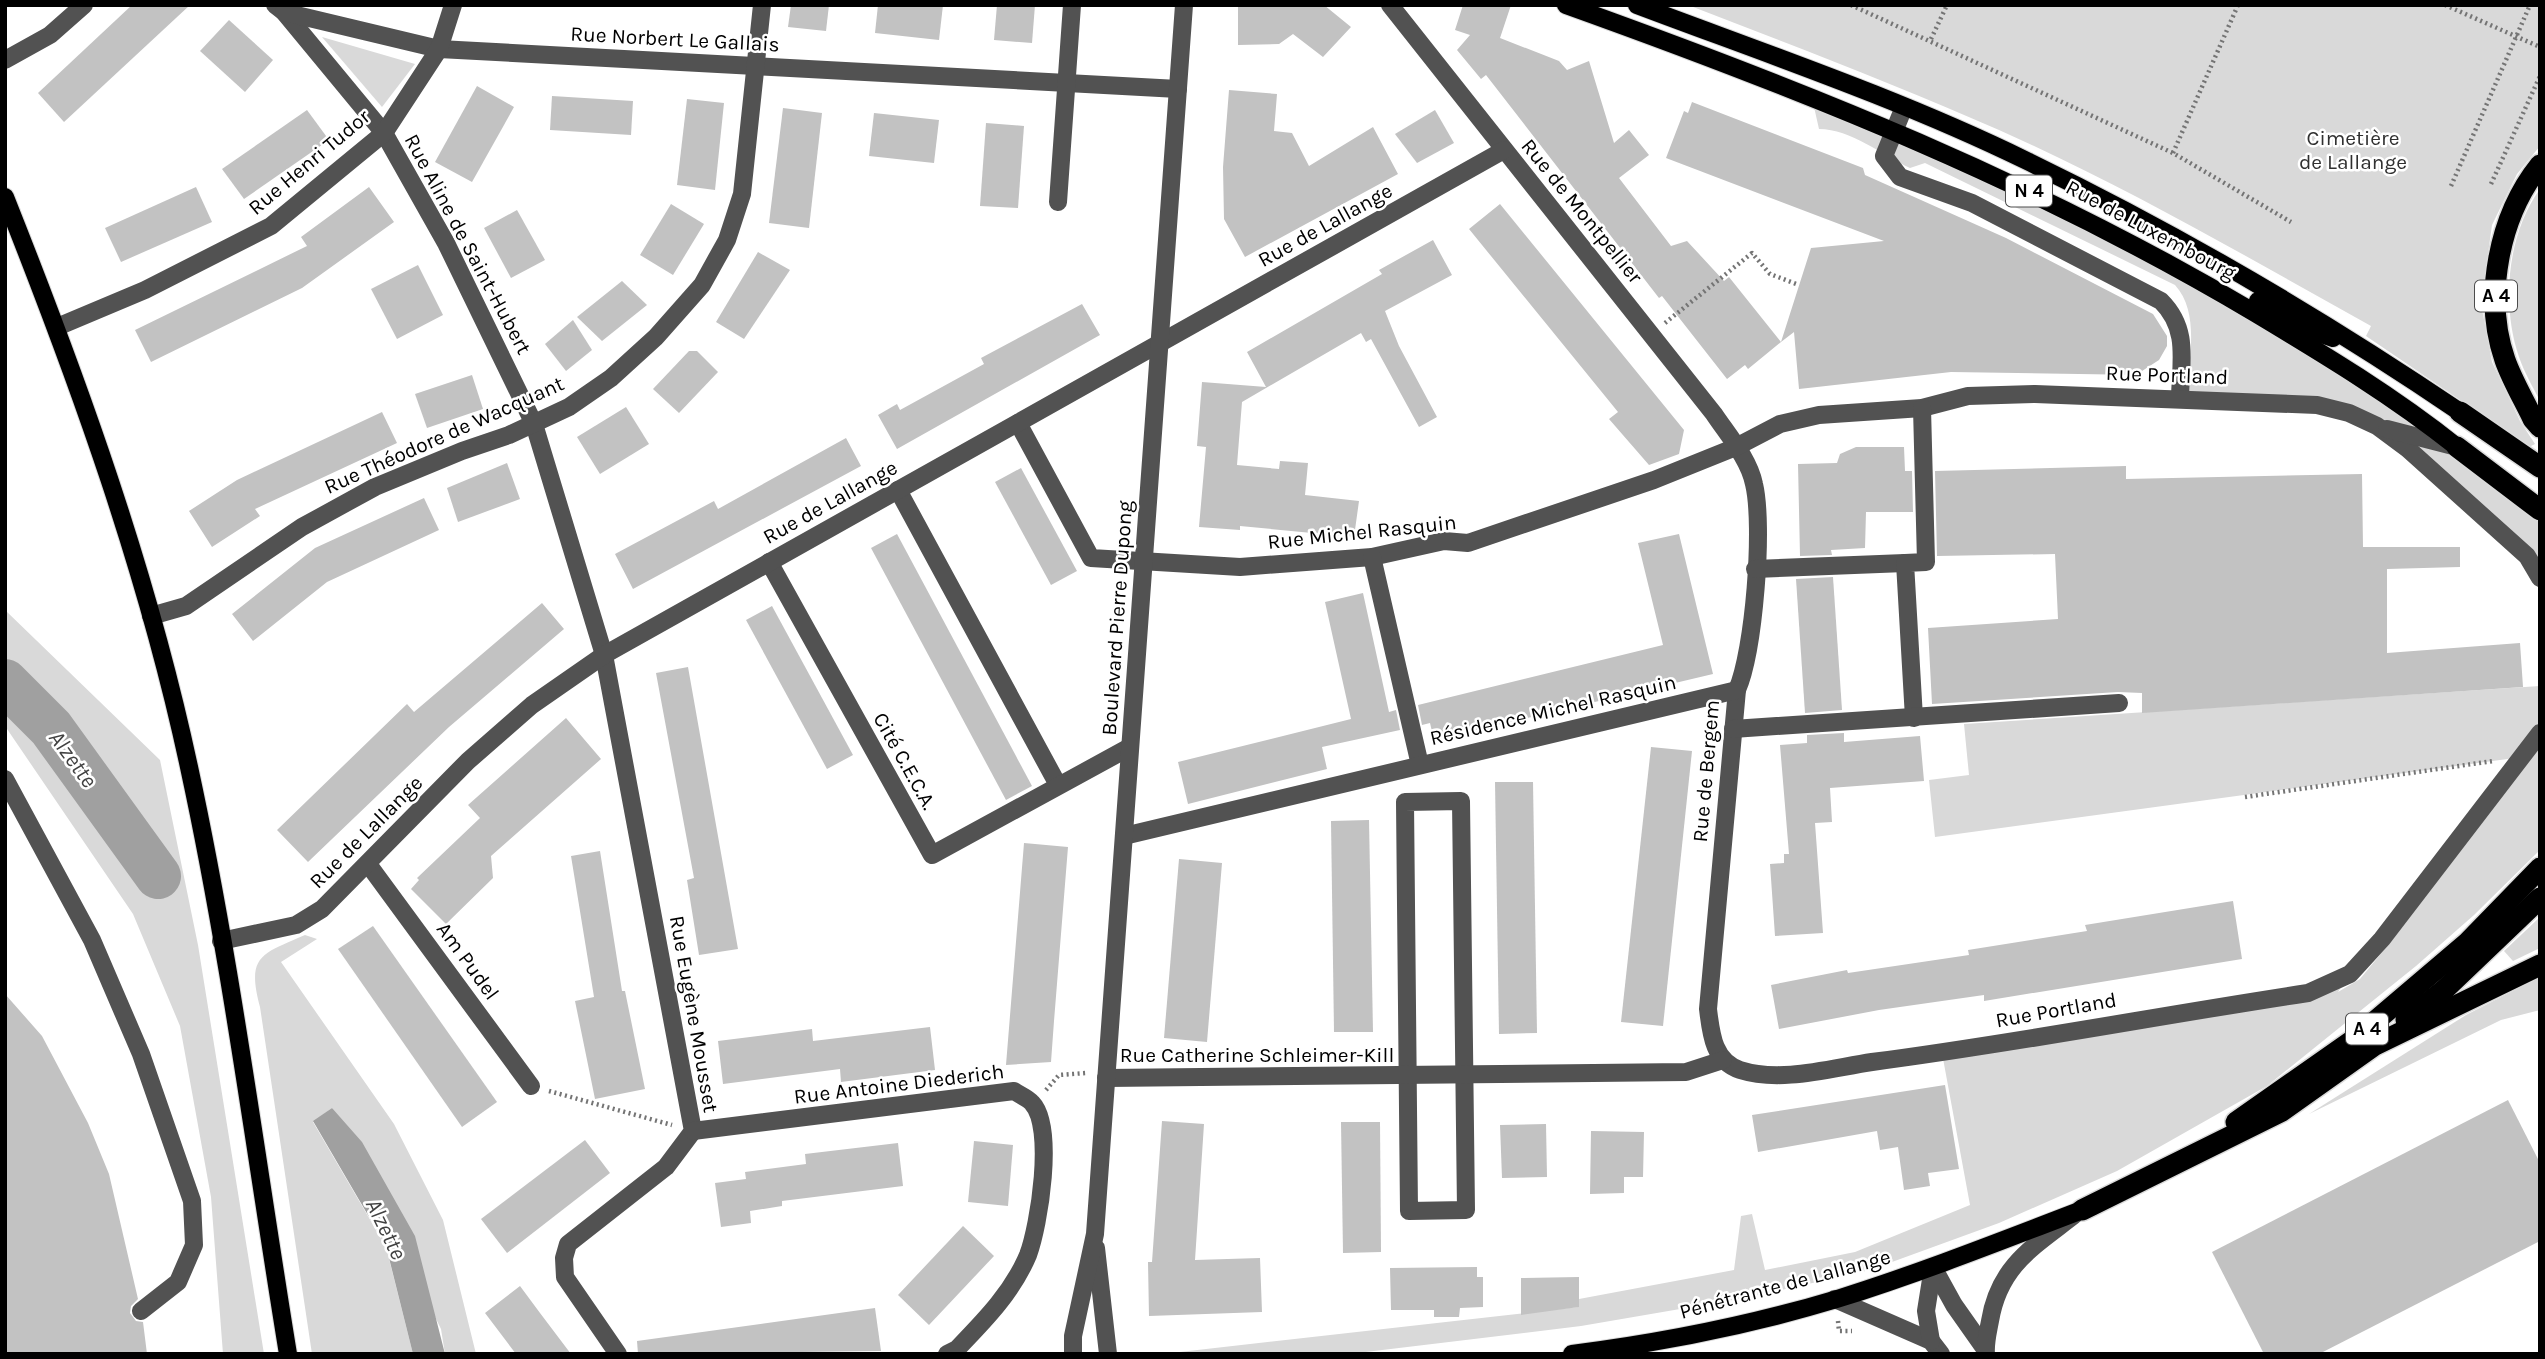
<svg xmlns="http://www.w3.org/2000/svg" width="2545" height="1359" viewBox="0 0 2545 1359" font-family="Karla,sans-serif">
  <style>
    .green { fill: #d9d9d9 }
    .water { fill: #a0a0a0 }
    .lines { fill: none; stroke-linecap: round; stroke-linejoin: round }
    .river { stroke: #a0a0a0; stroke-width: 46 }
    .building { fill: #c2c2c2 }
    .major-casing { stroke: #dbdbdb; stroke-width: 20 }
    .highway-casing { stroke: #dbdbdb; stroke-width: 24 }
    .path { stroke: #747474; stroke-width: 4.5; stroke-dasharray: 2 3.5; stroke-linecap: butt }
    .minor { stroke: #525252; stroke-width: 18 }
    .major { stroke: #000; stroke-width: 18 }
    .highway { stroke: #000; stroke-width: 21 }
    .labels { text-anchor: middle; dominant-baseline: central; stroke-width: 5; stroke-linejoin: round; paint-order: stroke }
    .shield { fill: #fff; stroke: #4c4c4c; stroke-width: 2 }
    .shield-label { font-size: 19px; font-weight: bold; fill: #000 }
    .street-label { font-size: 21px; fill: #000; stroke: #fff }
    .park-label { font-size: 21px; fill: #303030; stroke: #fff }
    .water-label { font-size: 23px; font-style: italic; fill: #414141; stroke: #fff }
  </style>
  <rect width="100%" height="100%" fill="#fff"/>
  <!-- green -->
  <g class="green">
    <path d="M1688 5H2540V146L2517 174 2492 225 2481 304 2492 362 2520 421 2535 444 2529 447 2366 336 2371 326C2249 258 2127 187 1999 130 1897 85 1792 45 1688 5Z"/>
    <polygon points="322,37 415,64 382,107"/>
    <path d="M1812 98 2001 177 2347 368 2540 518V578L2408 449 2349 413 2187 397C2188 362 2201 313 2175 285L1925 163 1910 168C1882 155 1851 129 1819 129Z"/>
    <path d="M2540 189V401C2533 387 2524 372 2519 357 2501 305 2507 234 2540 189Z"/>
    <polygon points="5,610 160,760 198,945 264,1354 223,1354 211,1197 180,1026 133,914 5,726"/>
    <polygon points="2540,686 2540,733 2522,757 1935,837 1929,780 1969,775 1964,724"/>
    <polygon points="2540,740 2540,850 2474,915 2416,966 2267,1086 2117,1171 1999,1223 1870,1270 1750,1297 1581,1326 1349,1354 1135,1354 1134,1353 1171,1353 1578,1307 1579,1299 1734,1270 1741,1216 1752,1214 1765,1270 1855,1252 1970,1205 1942,1053 2308,993 2350,974 2338,992 2360,979 2393,939"/>
    <polygon points="2540,917 2540,948 2513,961 2504,951"/>
    <path d="M305 935 317 939 281 962 394 1124 443 1220 476 1354H445L441 1329 332 1108 313 1122 386 1247 413 1354H312L260 1007C246 955 262 954 305 935Z"/>
    <polygon points="2540,977 2540,1010 2501,1020 2309,1114 2466,1015"/>
  </g>
  <!-- water -->
  <polygon class="water" points="332,1108 362,1142 415,1236 445,1354 413,1354 386,1246 313,1121"/>
  <g class="lines">
    <!-- river -->
    <polyline class="river" points="5,682 51,728 158,876"/>
  </g>
  <!-- building -->
  <g class="building">
    <polygon points="132,5 190,5 64,122 38,93"/>
    <polygon points="791,5 829,5 826,31 788,27"/>
    <polygon points="878,5 943,5 939,40 875,33"/>
    <polygon points="997,5 1035,5 1032,43 994,40"/>
    <polygon points="1238,5 1324,5 1351,27 1323,57 1293,34 1279,44 1238,45"/>
    <polygon points="1463,5 1511,5 1500,38 1559,61 1567,70 1589,61 1614,143 1629,130 1649,155 1619,178 1671,246 1687,241 1724,281 1729,277 1781,342 1748,369 1745,365 1727,379 1662,296 1659,298 1486,75 1481,79 1457,50 1470,35 1455,30"/>
    <polygon points="229,20 273,60 245,92 200,51"/>
    <polygon points="477,86 514,107 472,182 435,162"/>
    <polygon points="1229,90 1277,94 1274,131 1292,133 1309,166 1373,127 1398,174 1245,257 1224,219 1223,167"/>
    <polygon points="552,96 633,101 631,135 550,130"/>
    <polygon points="687,99 724,103 715,190 677,185"/>
    <polygon points="1692,102 1863,168 1865,175 2006,238 2153,314 2167,336 2167,346 2159,360 2142,371 2142,375 1951,372 1799,389 1794,332 1781,342 1811,248 1884,241 1666,158 1684,111 1688,113"/>
    <polygon points="783,108 822,113 809,228 769,223"/>
    <polygon points="307,110 329,140 244,199 222,169"/>
    <polygon points="1435,110 1454,143 1417,163 1395,134"/>
    <polygon points="874,113 939,120 934,163 869,156"/>
    <polygon points="986,123 1024,126 1018,208 980,206"/>
    <polygon points="196,187 212,222 121,262 105,228"/>
    <polygon points="369,187 394,222 302,288 151,362 135,330 307,246 301,237"/>
    <polygon points="671,204 704,224 673,275 640,255"/>
    <polygon points="1500,204 1684,430 1679,454 1649,465 1609,419 1618,412 1469,229"/>
    <polygon points="517,210 545,260 511,278 484,228"/>
    <polygon points="1433,240 1452,275 1385,311 1399,346 1437,417 1419,427 1371,339 1366,342 1361,333 1242,402 1237,465 1279,469 1280,461 1308,463 1305,495 1359,501 1354,537 1240,526 1240,530 1199,527 1206,447 1197,446 1202,382 1266,387 1247,352 1382,274 1379,270"/>
    <polygon points="758,252 790,270 744,339 716,322"/>
    <polygon points="418,265 443,315 397,339 371,289"/>
    <polygon points="622,281 647,305 602,341 577,317"/>
    <polygon points="1082,304 1100,335 897,449 878,415 897,404 900,410 984,364 981,358"/>
    <polygon points="573,320 592,350 566,371 545,344"/>
    <polygon points="689,351 697,351 718,372 679,413 653,389"/>
    <polygon points="472,375 483,409 427,428 415,394"/>
    <polygon points="626,407 649,444 600,474 577,437"/>
    <polygon points="382,412 397,443 255,509 260,516 212,547 189,511 237,480"/>
    <polygon points="846,438 861,466 633,589 615,554 714,501 718,509"/>
    <polygon points="1856,447 1904,447 1905,471 1912,471 1913,512 1866,512 1865,548 1831,550 1832,555 1800,556 1798,464 1837,463 1840,454"/>
    <polygon points="507,463 520,499 458,522 447,488"/>
    <polygon points="2126,466 2126,479 2362,474 2363,547 2460,547 2460,567 2387,569 2387,653 2520,643 2523,687 2142,713 2142,693 2118,692 1932,704 1928,628 2058,619 2055,554 1937,556 1935,471"/>
    <polygon points="1021,468 1077,571 1051,585 995,482"/>
    <polygon points="424,498 439,530 327,582 253,641 232,614 315,548"/>
    <polygon points="897,534 1032,786 1006,800 871,548"/>
    <polygon points="1679,534 1713,674 1434,740 1430,723 1422,725 1418,705 1663,645 1638,543"/>
    <polygon points="1833,577 1842,710 1805,713 1796,579"/>
    <polygon points="1363,593 1389,712 1396,710 1400,730 1322,747 1327,769 1188,804 1178,762 1351,719 1325,602"/>
    <polygon points="542,603 564,629 449,727 308,862 277,830 407,704 414,712"/>
    <polygon points="772,606 853,755 827,769 746,620"/>
    <polygon points="688,667 738,949 699,955 687,880 694,878 656,673"/>
    <polygon points="566,718 601,759 491,856 493,878 446,924 411,889 419,880 417,878 480,818 468,805"/>
    <polygon points="1844,733 1844,742 1920,736 1924,781 1830,788 1832,822 1815,823 1823,933 1775,936 1770,864 1784,863 1784,854 1789,854 1780,745 1807,743 1807,735"/>
    <polygon points="1651,747 1692,751 1663,1026 1621,1022"/>
    <polygon points="1495,782 1533,782 1537,1033 1499,1034"/>
    <polygon points="1369,820 1373,1032 1334,1032 1331,821"/>
    <polygon points="1024,843 1068,847 1054,1021 1051,1062 1006,1065"/>
    <polygon points="600,851 622,991 625,991 645,1089 595,1099 575,1001 594,997 571,856"/>
    <polygon points="1179,859 1222,863 1207,1042 1164,1038"/>
    <polygon points="2233,901 2242,959 1984,1001 1984,995 1879,1010 1779,1029 1771,985 1847,970 1848,973 1969,955 1968,950 2087,931 2085,925"/>
    <polygon points="373,926 497,1102 462,1127 338,949"/>
    <polygon points="5,994 42,1036 88,1123 109,1174 138,1299 131,1306 130,1313 136,1321 143,1322 147,1354 5,1354"/>
    <polygon points="930,1027 935,1070 841,1082 840,1069 723,1084 718,1041 812,1029 813,1041"/>
    <polygon points="1945,1085 1959,1169 1928,1173 1930,1186 1904,1190 1898,1147 1880,1150 1877,1131 1758,1152 1752,1115"/>
    <polygon points="2508,1100 2540,1163 2540,1241 2319,1354 2264,1354 2212,1252"/>
    <polygon points="1162,1121 1204,1124 1195,1260 1260,1258 1262,1312 1149,1316 1148,1262 1152,1262"/>
    <polygon points="1341,1122 1380,1122 1381,1252 1343,1253"/>
    <polygon points="1546,1124 1547,1177 1502,1178 1500,1125"/>
    <polygon points="1591,1131 1644,1132 1643,1177 1624,1177 1624,1193 1590,1194"/>
    <polygon points="585,1140 610,1173 507,1253 481,1219"/>
    <polygon points="974,1141 1013,1145 1008,1206 968,1202"/>
    <polygon points="898,1143 903,1186 782,1201 782,1206 750,1211 751,1223 721,1227 715,1183 746,1179 745,1172 806,1164 805,1154"/>
    <polygon points="963,1226 994,1256 929,1325 898,1295"/>
    <polygon points="1477,1267 1477,1277 1483,1277 1483,1307 1460,1308 1459,1317 1434,1317 1434,1310 1391,1310 1390,1268"/>
    <polygon points="1579,1277 1579,1307 1521,1315 1521,1278"/>
    <polygon points="520,1286 540,1313 571,1354 516,1354 485,1313"/>
    <polygon points="875,1308 881,1351 638,1354 637,1341"/>
  </g>
  <g class="lines">
    <!-- major casing -->
    <g class="major-casing">
      <g id="major">
        <path d="M1566 5C1806 91 2035 182 2255 313 2325 355 2393 396 2457 447"/>
        <path d="M1637 5C1767 54 1900 99 2025 160 2176 233 2321 318 2460 412"/>
        <path d="M5 197C79 383 147 571 189 767 231 961 256 1159 288 1354"/>
        <polyline points="2258,301 2307,329 2333,338"/>
        <path d="M1572 1354C1658 1343 1754 1324 1837 1299 1920 1273 2001 1241 2082 1210"/>
      </g>
    </g>
    <!-- highway casing -->
    <g class="highway-casing">
      <g id="highway">
        <path d="M2540 165C2499 216 2483 297 2505 360 2512 380 2524 400 2533 419L2540 427"/>
        <polyline points="2460,412 2540,467"/>
        <polyline points="2457,447 2540,510"/>
        <polyline points="2406,1020 2444,990 2540,898"/>
        <polyline points="2236,1122 2353,1040 2467,943 2540,868"/>
        <polyline points="2082,1210 2282,1111 2375,1045 2540,965"/>
      </g>
    </g>
    <!-- path -->
    <g class="path">
      <polyline points="1851,5 2173,153 2291,222"/>
      <polyline points="2445,5 2540,47"/>
      <polyline points="1931,39 1947,5"/>
      <polyline points="2173,153 2238,5"/>
      <polyline points="2491,184 2540,76"/>
      <polyline points="2451,186 2530,5"/>
      <polyline points="1665,323 1752,253 1770,274 1799,285"/>
      <polyline points="2245,797 2493,761"/>
      <polyline points="1046,1090 1059,1075 1086,1073"/>
      <polyline points="549,1091 672,1125"/>
      <polyline points="1838,1321 1839,1331 1852,1331"/>
    </g>
    <!-- minor -->
    <g class="minor">
      <polyline points="275,5 284,12 384,133 446,243 534,424 604,655 693,1131 666,1167 568,1244 564,1258 565,1277 618,1354"/>
      <path d="M1390 5 1714 414C1728 435 1749 459 1754 484 1764 526 1754 651 1737 690L1708 1009C1711 1033 1713 1061 1740 1070 1781 1083 1831 1068 1872 1062 2018 1043 2162 1015 2308 993L2350 974 2382 939 2540 733"/>
      <polyline points="284,12 439,49 1178,89"/>
      <polyline points="5,60 50,35 84,5"/>
      <path d="M1904 107 1884 156 1900 177 1972 203 2161 301C2189 329 2181 360 2180 397"/>
      <polyline points="1058,202 1072,5"/>
      <polyline points="57,327 145,290 271,226 384,133 439,49 453,5"/>
      <polyline points="1018,423 1091,558 1240,567 1372,557 1444,541 1468,543 1654,480 1736,447 1780,424 1819,415 1922,408 1968,396 2035,394 2317,405 2349,413 2377,426 2408,449 2527,556 2540,578"/>
      <polyline points="2387,429 2457,447"/>
      <polyline points="898,490 1058,785"/>
      <polyline points="1372,557 1420,765"/>
      <polyline points="769,562 932,855 1130,747"/>
      <polyline points="1755,569 1905,563"/>
      <polyline points="151,616 186,606 302,527 375,487 462,451 509,435 569,407 611,378 656,337 702,285 727,240 742,194 762,5"/>
      <polyline points="1914,718 1905,563 1926,562 1922,408"/>
      <polyline points="1733,729 2119,703"/>
      <polyline points="5,779 92,940 141,1054 192,1201 194,1245 178,1282 141,1311"/>
      <polygon points="1461,801 1466,1210 1409,1211 1405,802"/>
      <polyline points="1124,836 1737,690"/>
      <polyline points="368,864 531,1086"/>
      <polyline points="221,941 296,925 322,909 468,761 532,705 604,655 1504,150"/>
      <polyline points="1106,1078 1686,1072 1723,1060"/>
      <path d="M693 1131 1014 1091C1020 1095 1028 1098 1032 1103 1055 1127 1039 1226 1028 1255 1012 1293 984 1321 957 1349L947 1354"/>
      <polyline points="1096,1248 1108,1354"/>
      <polyline points="1933,1267 1954,1305 1985,1349"/>
      <polyline points="1835,1299 1931,1341 1941,1354"/>
      <polyline points="1931,1341 1926,1311 1933,1267"/>
      <polyline points="1073,1354 1073,1336 1095,1234 1184,5"/>
      <path d="M1986 1354C1985 1343 1988 1332 1990 1321 1999 1266 2033 1247 2073 1216"/>
    </g>
    <!-- major -->
    <use href="#major" class="major"/>
    <!-- highway -->
    <use href="#highway" class="highway"/>
  </g>
  <g class="labels">
    <!-- shield labels -->
    <g class="shield">
      <rect x="2006" y="175.5" width="46" height="31" rx="5"/>
      <rect x="2475" y="280.5" width="42" height="31" rx="5"/>
      <rect x="2346" y="1013.5" width="42" height="31" rx="5"/>
    </g>
    <g class="shield-label">
      <text x="2029" y="191">N 4</text>
      <text x="2496" y="296">A 4</text>
      <text x="2367" y="1029">A 4</text>
    </g>
    <!-- street labels -->
    <g class="street-label">
      <text transform="translate(675 39) rotate(3)">Rue Norbert Le Gallais</text>
      <text transform="translate(309 162) rotate(-40)">Rue Henri Tudor</text>
      <text transform="translate(1582 211) rotate(51)">Rue de Montpellier</text>
      <text transform="translate(1325 225) rotate(-29)">Rue de Lallange</text>
      <text transform="translate(2151 230) rotate(28)">Rue de Luxembourg</text>
      <text transform="translate(468 244) rotate(62)">Rue Aline de Saint-Hubert</text>
      <text transform="translate(2167 375) rotate(2)">Rue Portland</text>
      <text transform="translate(444 435) rotate(-24)">Rue Théodore de Wacquant</text>
      <text transform="translate(830 502) rotate(-29)">Rue de Lallange</text>
      <text transform="translate(1362 532) rotate(-6)">Rue Michel Rasquin</text>
      <text transform="translate(1117 618) rotate(-86)">Boulevard Pierre Dupong</text>
      <text transform="translate(1553 710) rotate(-13)">Résidence Michel Rasquin</text>
      <text transform="translate(905 761) rotate(61)">Cité C.E.C.A.</text>
      <text transform="translate(1706 771) rotate(-85)">Rue de Bergem</text>
      <text transform="translate(366 832) rotate(-45)">Rue de Lallange</text>
      <text transform="translate(468 961) rotate(54)">Am Pudel</text>
      <text transform="translate(2056 1010) rotate(-10)">Rue Portland</text>
      <text transform="translate(694 1014) rotate(80)">Rue Eugène Mousset</text>
      <text x="1257" y="1055">Rue Catherine Schleimer-Kill</text>
      <text transform="translate(899 1084) rotate(-7)">Rue Antoine Diederich</text>
      <text transform="translate(1785 1284) rotate(-15)">Pénétrante de Lallange</text>
    </g>
    <!-- park labels -->
    <g class="park-label">
      <text x="2353" y="138">Cimetière<tspan x="2353" dy="24">de Lallange</tspan></text>
    </g>
    <!-- water labels -->
    <g class="water-label">
      <text transform="translate(73 759) rotate(54)">Alzette</text>
      <text transform="translate(386 1229) rotate(64)">Alzette</text>
    </g>
  </g>
  <!-- border -->
  <rect width="2545" height="1359" fill="none" stroke="#000000" stroke-width="14"/>
</svg>
